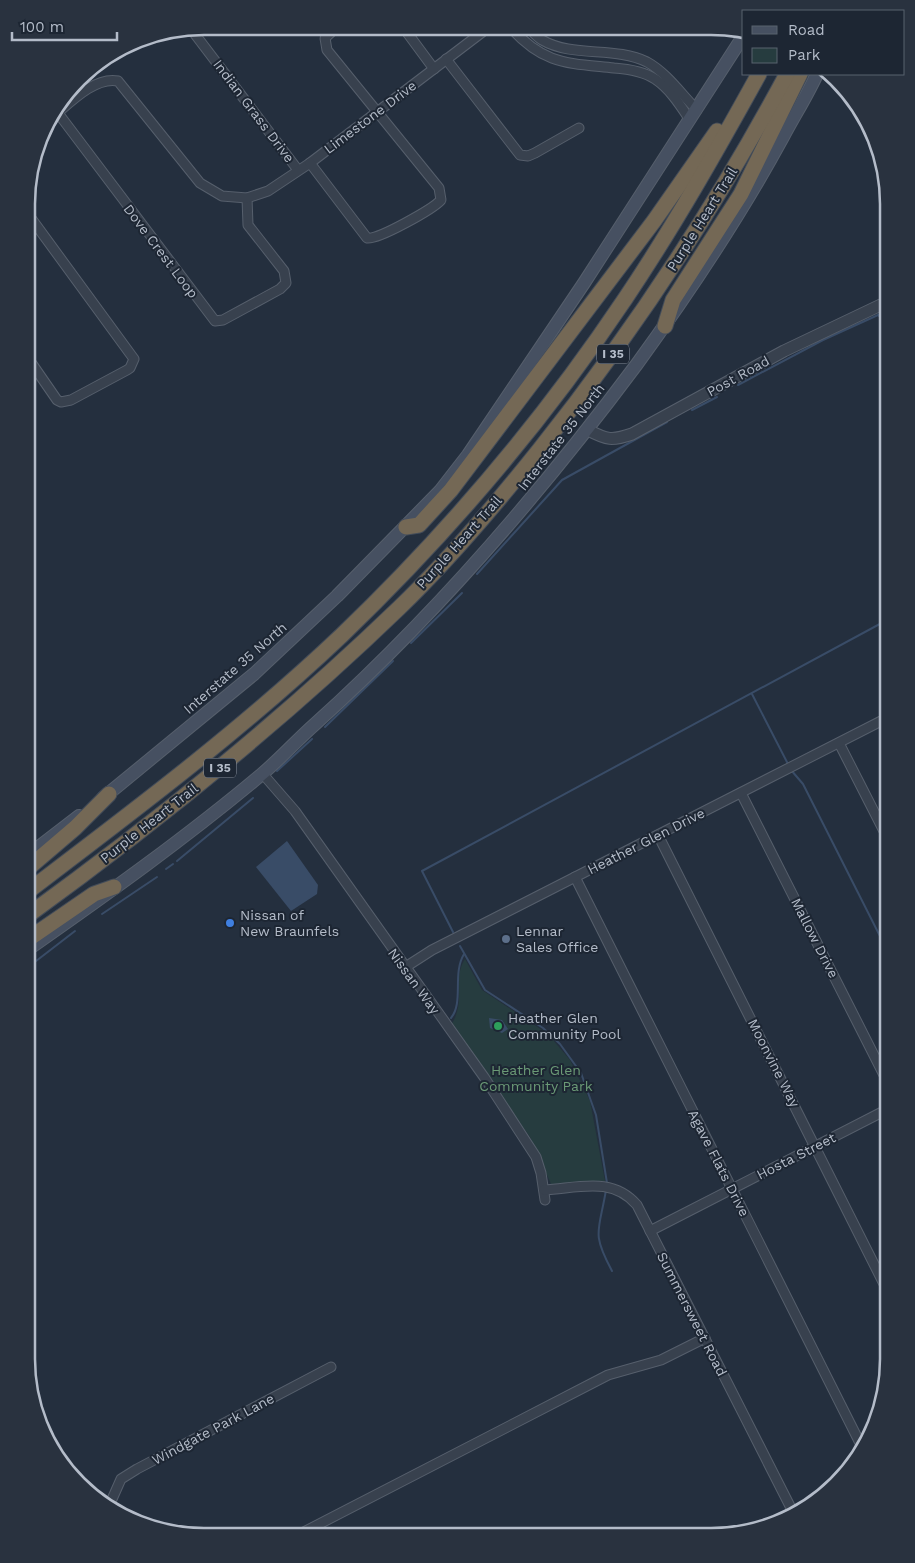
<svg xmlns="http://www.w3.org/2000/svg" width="915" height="1563" viewBox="0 0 915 1563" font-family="'Work Sans',sans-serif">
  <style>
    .green { fill: #263c3f }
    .water { fill: #394c67 }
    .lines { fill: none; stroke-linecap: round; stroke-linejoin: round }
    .stream { stroke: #394c67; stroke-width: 2 }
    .minor-casing { stroke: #565f6c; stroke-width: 11 }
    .tertiary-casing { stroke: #565f6c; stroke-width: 13 }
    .secondary-casing { stroke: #565f6c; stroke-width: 14 }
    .motorway-casing { stroke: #434c59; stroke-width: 17 }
    .minor { stroke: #38414e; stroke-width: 9 }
    .tertiary { stroke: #38414e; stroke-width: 11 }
    .secondary { stroke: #465061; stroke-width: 12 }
    .motorway { stroke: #746855; stroke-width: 15 }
    .shop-dot { fill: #3f7fe0; stroke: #1d2633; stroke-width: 2 }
    .service-dot { fill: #5c6f8a; stroke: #1d2633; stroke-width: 2 }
    .leisure-dot { fill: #2e9e5b; stroke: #1d2633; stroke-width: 2 }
    .labels { text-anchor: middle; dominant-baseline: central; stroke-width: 4; stroke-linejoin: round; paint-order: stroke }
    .shield { fill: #1d2633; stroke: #878f9c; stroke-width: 1 }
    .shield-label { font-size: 12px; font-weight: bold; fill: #b4bcc9 }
    .street-label { font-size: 14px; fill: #b4bcc9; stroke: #1d2633 }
    .poi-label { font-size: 14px; fill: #b4bcc9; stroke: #1d2633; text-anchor: start }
    .park-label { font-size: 14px; fill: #6b9a76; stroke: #1d2633 }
    .rim { fill: none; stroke: #b4bcc9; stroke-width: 2.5 }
  </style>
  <rect width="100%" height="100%" fill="#242f3e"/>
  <!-- green -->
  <path class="green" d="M465 959 482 990 548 1034 570 1060 590 1101 605 1181 551 1184 530 1137 451 1025C467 1001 452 978 465 959Z"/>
  <!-- water -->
  <g class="water">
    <polygon points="287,841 318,885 317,894 291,911 256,867"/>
    <polygon points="489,1018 502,1020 508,1029 502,1033 490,1028"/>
  </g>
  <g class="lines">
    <!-- stream -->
    <g class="stream">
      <polyline points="879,316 889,315"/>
      <polyline points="738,385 823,340 889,310"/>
      <polyline points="692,410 717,397"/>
      <polyline points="477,574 562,480 667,422"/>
      <polyline points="411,643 462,593"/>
      <polyline points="752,694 789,766"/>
      <polyline points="325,727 393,661"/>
      <polyline points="791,770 803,784 888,952"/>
      <polyline points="277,771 312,739"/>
      <polyline points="177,861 253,798"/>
      <polyline points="166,869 173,864"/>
      <polyline points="102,914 157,877"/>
      <polyline points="453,932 422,871 889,619"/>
      <polyline points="460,946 485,990 543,1028 560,1044 581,1073 596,1115 607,1183"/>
      <polyline points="27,968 75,931"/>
      <path d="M451 1018C464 1002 452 974 464 954"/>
      <path d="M606 1190C599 1232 591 1232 612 1271"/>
    </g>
    <!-- minor casing -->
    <g class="minor-casing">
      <g id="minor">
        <polyline points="403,27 434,69"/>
        <path d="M510 27C544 65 567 63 614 68 628 69 643 71 655 79 670 89 680 105 690 120"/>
        <path d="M528 27C532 31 537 37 542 40 573 58 615 46 647 62 667 73 681 94 697 110"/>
        <polyline points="191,29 298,170"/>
        <polyline points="446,59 520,155 528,156 535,153 579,128"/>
        <polyline points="58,113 215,321 223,320 280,289 286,283 284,271 248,225 247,198"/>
        <path d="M48 121C66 107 93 76 118 81L200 183 222 196 247 198 268 191 310 163 489 27"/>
        <path d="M310 163 367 238C378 240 433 209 441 200L439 188 327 50 325 38 337 27"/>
        <polyline points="28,358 57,400 61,402 71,400 127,370 130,368 134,359 28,214"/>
        <polyline points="839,743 889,841"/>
        <polyline points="262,773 295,811 484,1077 536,1157 541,1173 545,1200"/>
        <polyline points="741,793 888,1083"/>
        <polyline points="658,835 888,1292"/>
        <polyline points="575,877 863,1449"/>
        <polyline points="404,968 432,950 889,717"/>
        <path d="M544 1190C579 1188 612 1176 637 1205L793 1512"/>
        <polyline points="650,1231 888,1109"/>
        <polyline points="109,1506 121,1479 137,1469 331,1367"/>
        <polyline points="296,1536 608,1375 661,1360 705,1338"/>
      </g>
    </g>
    <!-- tertiary casing -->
    <g class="tertiary-casing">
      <path id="tertiary" d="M588 430C607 440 612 441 632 434L784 351 889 301"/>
    </g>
    <!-- secondary casing -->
    <g class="secondary-casing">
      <g id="secondary">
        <polyline points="103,798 254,674 337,596 440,491 468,455 584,283 744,35"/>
        <polyline points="27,856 79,816"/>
        <path d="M27 950C107 894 187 837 262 774 280 759 296 741 314 725 435 616 540 494 637 364 690 291 740 216 783 137 794 116 807 96 817 74"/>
      </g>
    </g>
    <!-- motorway casing -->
    <g class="motorway-casing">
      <g id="motorway">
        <polyline points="665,326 673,300 741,194 800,74"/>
        <polyline points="406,527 419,525 451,490 654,221 717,131"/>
        <polyline points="27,869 75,828 109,794"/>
        <path d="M27 892C135 810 243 729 342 635 447 534 544 420 625 299 674 226 717 150 759 74"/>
        <path d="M27 916C158 821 283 720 399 608 450 559 496 504 540 449 634 331 716 206 787 74"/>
        <polyline points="27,940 94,894 114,887"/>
      </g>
    </g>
    <!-- minor -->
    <use href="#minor" class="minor"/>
    <!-- tertiary -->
    <use href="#tertiary" class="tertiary"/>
    <!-- secondary -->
    <use href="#secondary" class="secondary"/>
    <!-- motorway -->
    <use href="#motorway" class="motorway"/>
  </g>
  <!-- markers -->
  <circle class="shop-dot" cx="230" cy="923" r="5"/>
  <circle class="service-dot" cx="506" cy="939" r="5"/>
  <circle class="leisure-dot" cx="498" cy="1026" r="5"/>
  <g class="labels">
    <!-- shield labels -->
    <g class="shield">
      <rect x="597" y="344.5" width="32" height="19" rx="4"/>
      <rect x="204" y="758.5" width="32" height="19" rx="4"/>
    </g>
    <g class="shield-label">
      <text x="613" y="354">I 35</text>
      <text x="220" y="768">I 35</text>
    </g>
    <!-- street labels -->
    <g class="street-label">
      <text transform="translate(254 111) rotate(53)">Indian Grass Drive</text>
      <text transform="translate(370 117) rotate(-37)">Limestone Drive</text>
      <text transform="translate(702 219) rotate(-58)">Purple Heart Trail</text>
      <text transform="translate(161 251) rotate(53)">Dove Crest Loop</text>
      <text transform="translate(738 376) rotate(-29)">Post Road</text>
      <text transform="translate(561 437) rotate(-52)">Interstate 35 North</text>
      <text transform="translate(459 542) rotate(-48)">Purple Heart Trail</text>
      <text transform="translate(235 668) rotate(-41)">Interstate 35 North</text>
      <text transform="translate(149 823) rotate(-38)">Purple Heart Trail</text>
      <text transform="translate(646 841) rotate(-27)">Heather Glen Drive</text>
      <text transform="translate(815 938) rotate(63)">Mallow Drive</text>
      <text transform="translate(414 981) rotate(54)">Nissan Way</text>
      <text transform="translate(774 1063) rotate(63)">Moonvine Way</text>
      <text transform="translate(796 1156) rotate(-27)">Hosta Street</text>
      <text transform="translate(719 1163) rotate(63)">Agave Flats Drive</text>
      <text transform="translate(692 1314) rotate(63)">Summersweet Road</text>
      <text transform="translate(213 1429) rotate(-28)">Windgate Park Lane</text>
    </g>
    <!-- poi labels -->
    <g class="poi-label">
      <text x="240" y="915">Nissan of<tspan x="240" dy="16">New Braunfels</tspan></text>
      <text x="516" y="931">Lennar<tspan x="516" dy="16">Sales Office</tspan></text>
      <text x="508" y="1018">Heather Glen<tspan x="508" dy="16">Community Pool</tspan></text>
    </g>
    <!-- park labels -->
    <g class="park-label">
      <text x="536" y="1070">Heather Glen<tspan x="536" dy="16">Community Park</tspan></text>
    </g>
  </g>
  <!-- crop -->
  <path d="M0 0H915V1563H0ZM204 35H711A169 169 0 0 1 880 204V1359A169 169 0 0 1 711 1528H204A169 169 0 0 1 35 1359V204A169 169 0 0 1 204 35Z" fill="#29323f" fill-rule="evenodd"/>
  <path class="rim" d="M204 35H711A169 169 0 0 1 880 204V1359A169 169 0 0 1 711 1528H204A169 169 0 0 1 35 1359V204A169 169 0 0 1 204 35Z"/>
  <!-- legend -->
  <rect x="742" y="10" width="162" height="65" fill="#1d2633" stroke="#59626f"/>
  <rect x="752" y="26" width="25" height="8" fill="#465061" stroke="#59626f"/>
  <text x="788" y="35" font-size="15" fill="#b4bcc9">Road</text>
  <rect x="752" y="48" width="25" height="15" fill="#263c3f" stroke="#59626f"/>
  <text x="788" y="60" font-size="15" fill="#b4bcc9">Park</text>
  <!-- scale -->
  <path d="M12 32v8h105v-8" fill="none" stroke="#b4bcc9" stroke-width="2.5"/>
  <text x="20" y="32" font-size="15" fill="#b4bcc9" stroke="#1d2633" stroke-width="4" paint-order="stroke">100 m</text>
</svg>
